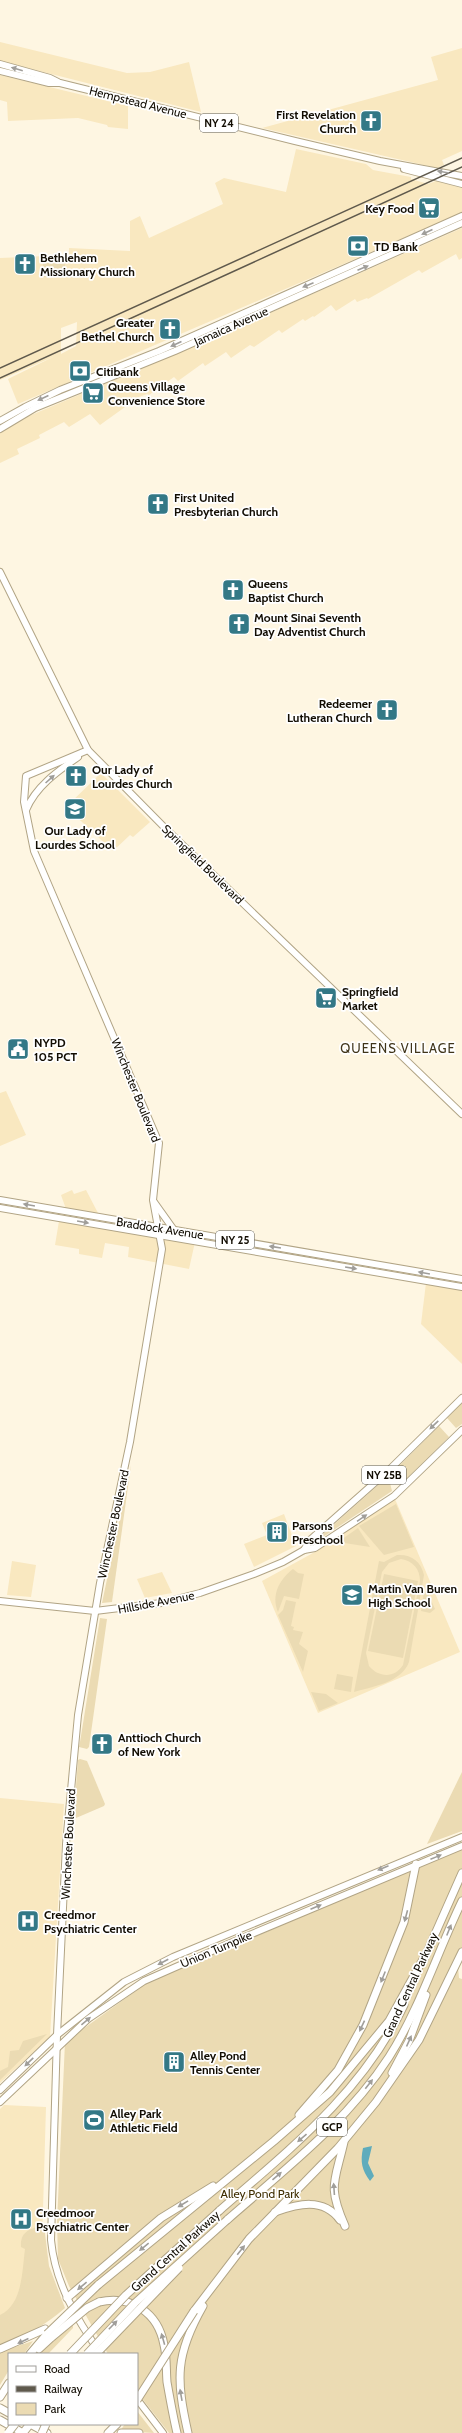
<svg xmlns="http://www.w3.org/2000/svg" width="462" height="2433" viewBox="0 0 462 2433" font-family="Cabin,sans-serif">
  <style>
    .built { fill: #f9e8c0; fill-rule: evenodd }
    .green { fill: #ebdbb3; fill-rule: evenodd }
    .water { fill: #5facbc }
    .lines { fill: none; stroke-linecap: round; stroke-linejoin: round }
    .major-casing { stroke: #b1a485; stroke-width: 8 }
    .highway-casing { stroke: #b1a485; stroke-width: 9 }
    .major { stroke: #fff; stroke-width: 6 }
    .highway { stroke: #fff; stroke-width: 7 }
    .rail { stroke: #5f594c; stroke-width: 1.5 }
    .highway-bridge-casing { stroke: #b1a485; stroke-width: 9; stroke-linecap: butt }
    .highway-bridge { stroke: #fff; stroke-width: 7 }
    .oneway { fill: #a09e9a }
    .labels { text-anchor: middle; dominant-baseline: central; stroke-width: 3.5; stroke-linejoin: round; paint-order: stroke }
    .shield { fill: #fff; stroke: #59564f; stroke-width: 1 }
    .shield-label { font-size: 11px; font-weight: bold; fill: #120d03 }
    .street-label { font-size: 12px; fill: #120d03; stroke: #fff }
    .poi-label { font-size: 12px; font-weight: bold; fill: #120d03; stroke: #fff; text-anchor: start }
    .park-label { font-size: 12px; fill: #3f2e00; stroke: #fff }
    .neighbourhood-label { font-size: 13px; letter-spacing: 1px; fill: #40351a; stroke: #fff }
  </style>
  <rect width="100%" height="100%" fill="#fef6e2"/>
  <!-- built -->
  <g class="built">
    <polygon points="0,42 127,73 150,72 189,62 201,112 0,61"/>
    <polygon points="462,48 462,151 442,160 444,165 437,168 262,128 438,80 431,57"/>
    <polygon points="0,75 128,106 128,129 108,127 107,125 78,118 8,121 7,102 0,100"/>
    <path d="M296 149 366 164 373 170 411 177V179L428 184 436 181 462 188V213L18 404 8 379 55 356 0 380V258L69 255V248L130 251V221L140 216 149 238 223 204 215 183 224 178 286 192ZM77 322 76 346 61 354V328Z"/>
    <polygon points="462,228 462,258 459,260 456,254 422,273 419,270 368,299 367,298 357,302 355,299 336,311 331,305 314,317 313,316 305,321 303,319 282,333 279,330 254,347 250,345 231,358 226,352 205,366 203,363 178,381 174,377 149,395 147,394 139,397 100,425 90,414 69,427 64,422 39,435 40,438 17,449 19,454 0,463 0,433 29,416 218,336"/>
    <polygon points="101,773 150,822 133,837 130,835 113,851 66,807"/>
    <polygon points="6,1091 26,1135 0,1146 0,1093"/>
    <polygon points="72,1190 74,1194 86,1190 98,1213 66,1209 61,1195"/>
    <polygon points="59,1221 195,1242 189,1269 128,1257 129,1247 105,1243 102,1258 79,1254 79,1249 55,1245"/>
    <polygon points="426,1283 462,1289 462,1364 421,1324"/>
    <polygon points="395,1499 460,1652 318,1713 262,1581 313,1553"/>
    <polygon points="284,1514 296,1546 254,1567 244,1544 267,1535 262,1523"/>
    <polygon points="12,1561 36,1565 31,1597 7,1595"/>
    <polygon points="162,1572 172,1593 145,1598 137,1579"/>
    <polygon points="0,1798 64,1804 50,2037 0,2083"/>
    <polygon points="4,2105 46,2107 40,2312 0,2330 0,2109"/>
  </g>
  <!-- green -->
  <g class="green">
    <polygon points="43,255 65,255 65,276 43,277"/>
    <polygon points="462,1403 462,1424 456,1428 447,1418"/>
    <polygon points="439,1426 449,1437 402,1483 400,1483 395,1470"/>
    <polygon points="131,1465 112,1602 102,1603"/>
    <polygon points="386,1478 389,1479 392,1491 311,1545"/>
    <polygon points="396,1504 414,1547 384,1555 359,1526"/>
    <polygon points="358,1528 370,1547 338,1542"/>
    <path d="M397 1555C411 1554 421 1561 424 1575L409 1662C402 1682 372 1687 354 1692L379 1561 384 1562ZM401 1559C413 1561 420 1569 420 1581L403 1665C395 1678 379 1678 369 1666L366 1653 382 1572 389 1563Z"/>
    <path d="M293 1569 298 1573 304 1574 299 1599 284 1596 278 1612C271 1595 279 1580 293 1569Z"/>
    <polygon points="384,1574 418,1581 403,1658 368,1651"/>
    <polygon points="427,1591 435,1609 430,1613 421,1611 424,1592"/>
    <polygon points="286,1600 296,1602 291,1626 294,1627 293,1630 303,1632 299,1644 308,1651 303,1672 278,1615 283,1610"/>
    <polygon points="100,1618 107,1619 89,1747 87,1749 79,1747 80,1742"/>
    <polygon points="337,1674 353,1677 351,1692 334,1689"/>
    <polygon points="311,1692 326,1694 338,1703 319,1711"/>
    <polygon points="80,1759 87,1761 105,1804 104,1806 76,1818 74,1813 78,1760"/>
    <polygon points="462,1772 462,1831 427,1844 460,1776"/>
    <polygon points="462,1849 462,1948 457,1956 459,1978 462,1979 462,2433 169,2433 137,2392 137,2354 108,2354 69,2286 58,2259 57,2222 65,2042 148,1982"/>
    <polygon points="47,2034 0,2080 0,2071 8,2067 10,2051 19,2050 23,2041"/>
    <path d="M44 2225 49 2266 65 2308C44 2326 25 2337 0 2347V2315C23 2304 22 2271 25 2249L21 2247C20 2231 30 2229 44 2225Z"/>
    <polygon points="73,2324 73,2328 48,2354 39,2354"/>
    <polygon points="33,2341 24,2354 9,2354 9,2370 0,2385 0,2352"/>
    <polygon points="137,2411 154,2433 120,2431 125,2424 137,2424"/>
  </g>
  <!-- water -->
  <path class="water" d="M372 2146 368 2163 374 2176 370 2181C362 2170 360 2162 363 2148Z"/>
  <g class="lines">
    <!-- major casing -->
    <g class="major-casing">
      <g id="major">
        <polyline points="0,64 50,78 58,82"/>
        <polyline points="0,71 49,83 60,83 295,141 380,161 462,176"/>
        <polyline points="404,169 462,184"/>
        <polyline points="0,421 25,407 60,390 159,351 462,216"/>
        <polyline points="0,429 35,408 175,351 462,223"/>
        <polyline points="0,572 88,750 169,832 462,1114"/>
        <path d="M88 750 26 776 24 802 34 851 159 1143 153 1200 162 1249 130 1442 100 1583 78 1715 66 1844 57 2035 51 2240C55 2283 77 2320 101 2354"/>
        <path d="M26 810C36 786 58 771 78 757"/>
        <polyline points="0,1200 462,1279"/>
        <polyline points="154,1202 174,1230"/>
        <polyline points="0,1208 462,1287"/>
        <polyline points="304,1550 310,1540 389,1470 462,1398"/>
        <polyline points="0,1601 95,1611 161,1603 200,1593 254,1574 283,1562 304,1550 315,1548 394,1496 462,1430"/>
        <polyline points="0,2090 57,2035 124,1982 173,1957 462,1837"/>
        <polyline points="0,2102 88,2019 144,1981 228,1944 462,1846"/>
        <polyline points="137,2399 163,2433"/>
      </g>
    </g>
    <!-- highway casing -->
    <g class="highway-casing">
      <g id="highway">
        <polyline points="424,1959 462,1873"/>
        <polyline points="392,2073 409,2041 426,1995"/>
        <polyline points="299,2115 338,2070 363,2025 404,1922 416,1864"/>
        <path d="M344 2142C335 2182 327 2185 345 2226"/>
        <path d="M219 2211C290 2149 363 2092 404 2005"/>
        <path d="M275 2212C298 2204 323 2197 340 2220"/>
        <path d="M227 2220C284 2170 347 2122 389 2057 420 2008 437 1953 462 1901"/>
        <polyline points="98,2285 274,2141 330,2092 389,2021 426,1954"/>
        <polyline points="67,2298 161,2218 213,2186"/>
        <path d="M99 2302C131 2295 158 2312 164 2345 167 2357 166 2370 167 2382 170 2399 173 2416 177 2433"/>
        <polyline points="194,2311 249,2239 338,2148 376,2102 419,2040 462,1952"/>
        <polyline points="0,2349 45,2329"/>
        <polyline points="39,2349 52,2337"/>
        <polyline points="30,2354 47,2334"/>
        <polyline points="0,2397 9,2383"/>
        <polyline points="0,2408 9,2413"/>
        <polyline points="0,2420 23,2433 30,2424"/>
        <polyline points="30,2424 47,2433"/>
        <polyline points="108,2433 117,2424"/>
        <polyline points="121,2433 139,2433"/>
        <path d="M188 2433C176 2379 175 2355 203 2306"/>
      </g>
    </g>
    <!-- major -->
    <use href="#major" class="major"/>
    <!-- highway -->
    <use href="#highway" class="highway"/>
    <!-- rail -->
    <g class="rail">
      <polyline points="0,368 462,158"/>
      <polyline points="0,378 462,167"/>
    </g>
    <!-- highway-bridge casing -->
    <g class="highway-bridge-casing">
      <g id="highway-bridge">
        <polyline points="47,2334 98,2285"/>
        <polyline points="52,2337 87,2308 99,2302"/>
        <polyline points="70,2354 126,2295 219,2211"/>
        <polyline points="87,2354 135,2303 227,2220"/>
        <polyline points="96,2354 179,2268"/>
        <polyline points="137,2400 194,2311"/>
        <polyline points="8,2433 15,2424"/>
        <polyline points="42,2433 46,2424"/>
      </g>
    </g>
    <!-- highway-bridge -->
    <use href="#highway-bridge" class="highway-bridge"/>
  </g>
  <!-- one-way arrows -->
  <defs><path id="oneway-solid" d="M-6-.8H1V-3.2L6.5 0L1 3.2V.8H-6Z"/></defs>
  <g class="oneway">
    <use href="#oneway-solid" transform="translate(17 69) rotate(-164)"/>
    <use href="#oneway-solid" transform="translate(443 172) rotate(-170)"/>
    <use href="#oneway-solid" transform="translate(427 232) rotate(156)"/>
    <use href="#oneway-solid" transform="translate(363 268) rotate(-23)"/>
    <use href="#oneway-solid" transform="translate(308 285) rotate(157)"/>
    <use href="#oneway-solid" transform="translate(176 344) rotate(156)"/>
    <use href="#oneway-solid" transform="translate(43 398) rotate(155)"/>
    <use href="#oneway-solid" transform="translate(50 779) rotate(-42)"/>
    <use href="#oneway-solid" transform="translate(29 1205) rotate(-170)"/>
    <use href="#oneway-solid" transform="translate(83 1222) rotate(10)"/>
    <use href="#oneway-solid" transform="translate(275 1247) rotate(-171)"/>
    <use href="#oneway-solid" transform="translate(351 1268) rotate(9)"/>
    <use href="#oneway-solid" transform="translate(424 1273) rotate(-170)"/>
    <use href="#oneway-solid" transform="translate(434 1425) rotate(136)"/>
    <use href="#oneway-solid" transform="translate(362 1518) rotate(-34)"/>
    <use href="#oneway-solid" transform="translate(436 1857) rotate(-22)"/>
    <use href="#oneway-solid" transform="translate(383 1868) rotate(157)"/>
    <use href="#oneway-solid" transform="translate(316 1907) rotate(-23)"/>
    <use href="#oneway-solid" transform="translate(406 1916) rotate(105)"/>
    <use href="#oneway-solid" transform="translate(449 1930) rotate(-68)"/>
    <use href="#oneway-solid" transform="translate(163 1962) rotate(152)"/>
    <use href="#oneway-solid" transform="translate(383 1977) rotate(112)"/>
    <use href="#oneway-solid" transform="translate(86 2021) rotate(-40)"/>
    <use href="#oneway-solid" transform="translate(362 2026) rotate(115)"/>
    <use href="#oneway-solid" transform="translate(409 2041) rotate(-66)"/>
    <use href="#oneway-solid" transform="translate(29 2062) rotate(136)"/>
    <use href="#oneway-solid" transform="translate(369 2084) rotate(-52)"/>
    <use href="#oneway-solid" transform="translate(302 2138) rotate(139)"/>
    <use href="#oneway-solid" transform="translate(277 2176) rotate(-41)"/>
    <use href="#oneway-solid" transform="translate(334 2189) rotate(-94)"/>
    <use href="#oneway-solid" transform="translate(183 2204) rotate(149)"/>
    <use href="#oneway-solid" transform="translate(144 2247) rotate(141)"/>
    <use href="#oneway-solid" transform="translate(241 2250) rotate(-51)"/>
    <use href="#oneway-solid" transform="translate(82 2286) rotate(140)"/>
    <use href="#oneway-solid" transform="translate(113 2325) rotate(-46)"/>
    <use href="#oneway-solid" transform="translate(163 2339) rotate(-106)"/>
    <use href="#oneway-solid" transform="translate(23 2341) rotate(155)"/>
    <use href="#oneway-solid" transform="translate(181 2395) rotate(-100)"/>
  </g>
  <!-- icons -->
  <defs>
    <g id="church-square" transform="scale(1.15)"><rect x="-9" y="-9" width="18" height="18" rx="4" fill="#337886" stroke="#fff"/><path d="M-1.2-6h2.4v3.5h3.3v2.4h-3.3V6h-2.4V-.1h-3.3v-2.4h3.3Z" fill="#fff"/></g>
    <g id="supermarket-square" transform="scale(1.15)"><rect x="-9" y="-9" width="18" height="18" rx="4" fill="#337886" stroke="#fff"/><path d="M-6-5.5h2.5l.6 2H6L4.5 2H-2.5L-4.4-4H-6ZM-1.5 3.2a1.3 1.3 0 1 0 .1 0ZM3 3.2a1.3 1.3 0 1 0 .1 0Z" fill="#fff"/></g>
    <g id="bank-square" transform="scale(1.15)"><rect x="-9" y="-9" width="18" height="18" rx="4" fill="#337886" stroke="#fff"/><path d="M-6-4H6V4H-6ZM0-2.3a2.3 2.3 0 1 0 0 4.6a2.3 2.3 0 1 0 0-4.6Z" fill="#fff"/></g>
    <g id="school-square" transform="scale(1.15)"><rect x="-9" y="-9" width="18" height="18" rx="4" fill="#337886" stroke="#fff"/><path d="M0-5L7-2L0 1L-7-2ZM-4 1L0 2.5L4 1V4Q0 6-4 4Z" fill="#fff"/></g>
    <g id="civic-square" transform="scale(1.15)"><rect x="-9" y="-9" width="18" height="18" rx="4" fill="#337886" stroke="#fff"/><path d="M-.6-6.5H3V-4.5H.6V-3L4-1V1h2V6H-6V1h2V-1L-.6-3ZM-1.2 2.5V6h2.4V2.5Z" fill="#fff"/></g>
    <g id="building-square" transform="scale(1.15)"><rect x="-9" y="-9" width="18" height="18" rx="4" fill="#337886" stroke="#fff"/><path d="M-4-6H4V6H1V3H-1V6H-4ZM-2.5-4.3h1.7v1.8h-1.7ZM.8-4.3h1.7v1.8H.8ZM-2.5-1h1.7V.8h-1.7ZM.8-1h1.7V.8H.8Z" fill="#fff"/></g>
    <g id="hospital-square" transform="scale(1.15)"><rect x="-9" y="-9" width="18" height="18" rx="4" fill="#337886" stroke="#fff"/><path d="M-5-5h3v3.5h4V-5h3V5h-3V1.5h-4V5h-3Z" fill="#fff"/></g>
    <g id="stadium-square" transform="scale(1.15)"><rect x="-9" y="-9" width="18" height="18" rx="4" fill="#337886" stroke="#fff"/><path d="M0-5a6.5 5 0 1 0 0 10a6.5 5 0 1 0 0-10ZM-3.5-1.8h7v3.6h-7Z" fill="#fff"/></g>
  </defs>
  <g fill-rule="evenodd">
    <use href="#church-square" x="371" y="121"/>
    <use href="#supermarket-square" x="429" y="208"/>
    <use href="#bank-square" x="358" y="246"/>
    <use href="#church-square" x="25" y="264"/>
    <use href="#church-square" x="170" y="329"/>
    <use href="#bank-square" x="80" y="371"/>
    <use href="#supermarket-square" x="93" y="393"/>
    <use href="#church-square" x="158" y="504"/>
    <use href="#church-square" x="233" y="590"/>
    <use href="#church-square" x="239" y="624"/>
    <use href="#church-square" x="387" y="710"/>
    <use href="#church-square" x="76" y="776"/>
    <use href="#school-square" x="75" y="809"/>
    <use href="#supermarket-square" x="326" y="998"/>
    <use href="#civic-square" x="18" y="1049"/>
    <use href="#building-square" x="277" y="1532"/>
    <use href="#school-square" x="352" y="1595"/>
    <use href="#church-square" x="102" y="1744"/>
    <use href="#hospital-square" x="28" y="1921"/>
    <use href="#building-square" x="174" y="2062"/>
    <use href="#stadium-square" x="94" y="2120"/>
    <use href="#hospital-square" x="21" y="2219"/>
  </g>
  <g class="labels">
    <!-- shield labels -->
    <g class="shield">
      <rect x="200" y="114" width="38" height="18" rx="3"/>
      <rect x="216" y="1231" width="38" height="18" rx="3"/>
      <rect x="362" y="1466" width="44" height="18" rx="3"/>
      <rect x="317" y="2118" width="30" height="18" rx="3"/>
    </g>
    <g class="shield-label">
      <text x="219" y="123">NY 24</text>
      <text x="235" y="1240">NY 25</text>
      <text x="384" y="1475">NY 25B</text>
      <text x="332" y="2127">GCP</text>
    </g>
    <!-- street labels -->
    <g class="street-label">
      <text transform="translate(138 102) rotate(14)">Hempstead Avenue</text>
      <text transform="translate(231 326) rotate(-24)">Jamaica Avenue</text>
      <text transform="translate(203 864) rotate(44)">Springfield Boulevard</text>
      <text transform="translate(136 1090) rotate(68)">Winchester Boulevard</text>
      <text transform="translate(160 1228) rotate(9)">Braddock Avenue</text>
      <text transform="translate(113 1524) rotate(-78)">Winchester Boulevard</text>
      <text transform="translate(156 1602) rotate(-11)">Hillside Avenue</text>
      <text transform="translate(68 1844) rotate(-87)">Winchester Boulevard</text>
      <text transform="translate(216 1949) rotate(-23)">Union Turnpike</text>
      <text transform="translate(410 1985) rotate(-65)">Grand Central Parkway</text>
      <text transform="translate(175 2251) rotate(-42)">Grand Central Parkway</text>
    </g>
    <!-- poi labels -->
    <g class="poi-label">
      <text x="356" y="114" text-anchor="end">First Revelation<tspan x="356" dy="14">Church</tspan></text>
      <text x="414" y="208" text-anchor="end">Key Food</text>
      <text x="374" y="246">TD Bank</text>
      <text x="40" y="257">Bethlehem<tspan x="40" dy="14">Missionary Church</tspan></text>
      <text x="154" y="322" text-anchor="end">Greater<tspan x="154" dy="14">Bethel Church</tspan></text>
      <text x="96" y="371">Citibank</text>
      <text x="108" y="386">Queens Village<tspan x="108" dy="14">Convenience Store</tspan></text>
      <text x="174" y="497">First United<tspan x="174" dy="14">Presbyterian Church</tspan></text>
      <text x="248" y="583">Queens<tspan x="248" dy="14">Baptist Church</tspan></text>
      <text x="254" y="617">Mount Sinai Seventh<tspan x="254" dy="14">Day Adventist Church</tspan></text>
      <text x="372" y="703" text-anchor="end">Redeemer<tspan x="372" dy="14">Lutheran Church</tspan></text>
      <text x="92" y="769">Our Lady of<tspan x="92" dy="14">Lourdes Church</tspan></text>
      <text x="75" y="830" text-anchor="middle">Our Lady of<tspan x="75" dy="14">Lourdes School</tspan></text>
      <text x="342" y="991">Springfield<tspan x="342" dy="14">Market</tspan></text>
      <text x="34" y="1042">NYPD<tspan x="34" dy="14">105 PCT</tspan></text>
      <text x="292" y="1525">Parsons<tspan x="292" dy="14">Preschool</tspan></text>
      <text x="368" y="1588">Martin Van Buren<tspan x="368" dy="14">High School</tspan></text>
      <text x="118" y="1737">Anttioch Church<tspan x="118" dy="14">of New York</tspan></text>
      <text x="44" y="1914">Creedmor<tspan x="44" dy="14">Psychiatric Center</tspan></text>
      <text x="190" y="2055">Alley Pond<tspan x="190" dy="14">Tennis Center</tspan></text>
      <text x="110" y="2113">Alley Park<tspan x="110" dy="14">Athletic Field</tspan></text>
      <text x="36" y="2212">Creedmoor<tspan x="36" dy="14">Psychiatric Center</tspan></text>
    </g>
    <!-- park labels -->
    <g class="park-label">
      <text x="260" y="2193">Alley Pond Park</text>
    </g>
    <!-- neighbourhood labels -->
    <g class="neighbourhood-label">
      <text x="398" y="1048">QUEENS VILLAGE</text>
    </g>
  </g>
  <!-- legend -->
  <rect x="8" y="2353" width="130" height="72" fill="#ffffff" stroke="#a09e9a"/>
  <rect x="16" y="2366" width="20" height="6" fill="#ffffff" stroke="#a09e9a"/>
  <text x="44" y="2373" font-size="12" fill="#120d03">Road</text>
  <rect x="16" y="2386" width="20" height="6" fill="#5f594c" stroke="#a09e9a"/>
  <text x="44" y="2393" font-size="12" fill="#120d03">Railway</text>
  <rect x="16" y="2403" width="20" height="12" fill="#ebdbb3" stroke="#a09e9a"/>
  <text x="44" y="2413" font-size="12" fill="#120d03">Park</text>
</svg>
